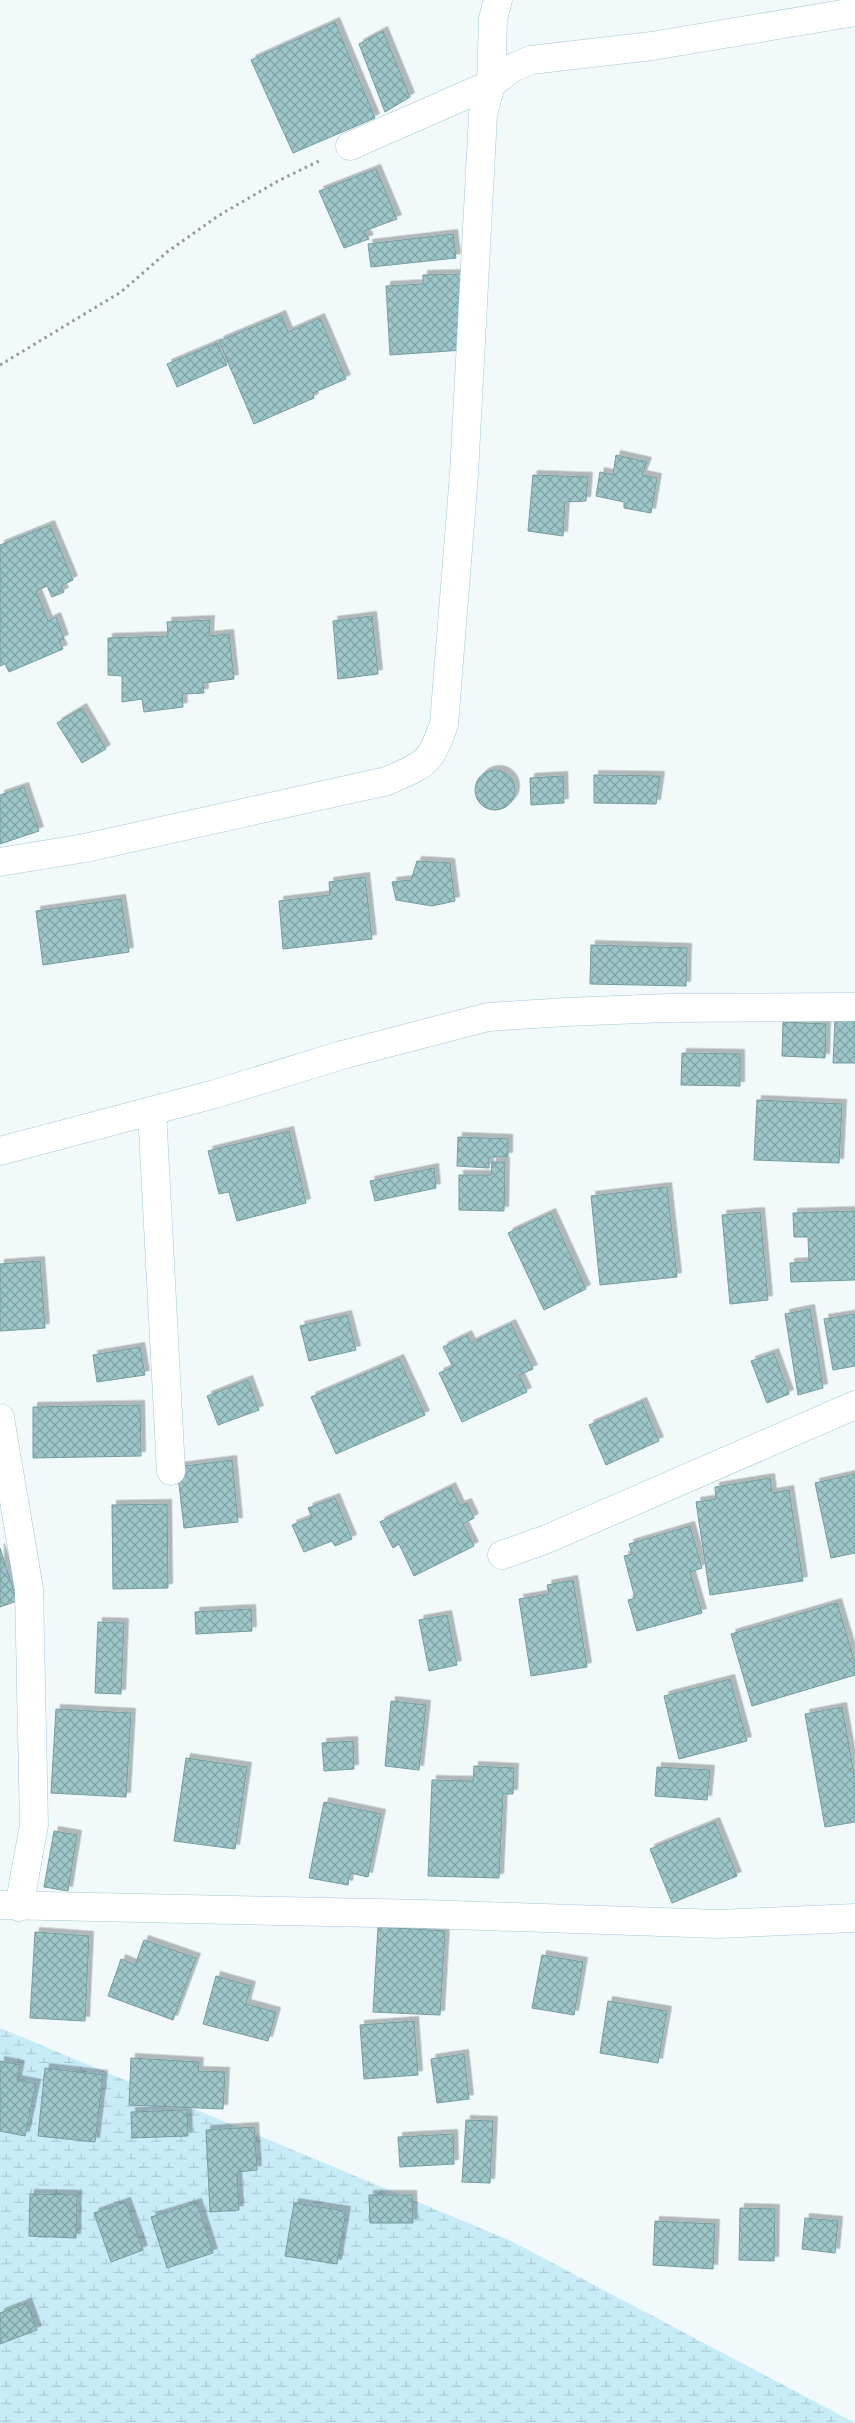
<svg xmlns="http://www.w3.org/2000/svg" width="855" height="2423" viewBox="0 0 855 2423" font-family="'Sofia Sans Condensed',sans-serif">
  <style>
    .wetland { fill: url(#wetland-marsh) }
    .building { fill: url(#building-cross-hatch); stroke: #759d9f; filter: url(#shadow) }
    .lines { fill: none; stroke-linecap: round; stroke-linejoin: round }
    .minor-casing { stroke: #a2c8d5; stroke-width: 29 }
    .path { stroke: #909c9f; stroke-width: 3; stroke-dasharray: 2.5 4; stroke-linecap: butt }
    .minor { stroke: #fff; stroke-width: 28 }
  </style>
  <defs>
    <pattern id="wetland-marsh" width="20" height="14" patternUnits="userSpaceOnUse" patternTransform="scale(1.25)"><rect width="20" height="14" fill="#c8ebf8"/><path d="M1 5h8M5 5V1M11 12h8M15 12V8" fill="none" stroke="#accad5"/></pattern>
    <pattern id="building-cross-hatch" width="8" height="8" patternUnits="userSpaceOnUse" patternTransform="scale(1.25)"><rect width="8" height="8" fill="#9ec7ca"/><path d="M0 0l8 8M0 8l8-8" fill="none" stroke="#81a2a5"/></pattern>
    <filter id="shadow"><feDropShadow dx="4.5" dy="-4.5" stdDeviation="0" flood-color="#0004"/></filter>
  </defs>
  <rect width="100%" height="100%" fill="#f1f9fb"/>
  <!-- wetland -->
  <polygon class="wetland" points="0,2028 511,2241 855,2423 0,2423"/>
  <!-- building -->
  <g class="building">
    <polygon points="335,22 375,118 293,153 251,60"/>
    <polygon points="383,31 410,97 385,112 359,44"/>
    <polygon points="376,169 397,219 364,231 369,239 344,248 319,191"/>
    <polygon points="453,234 456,258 371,267 368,244"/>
    <polygon points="461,274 464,350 390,355 386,286 423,284 423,275"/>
    <polygon points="281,315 288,332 320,318 346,379 313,393 314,398 254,424 219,341"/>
    <polygon points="217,343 227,365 177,387 167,364"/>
    <polygon points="616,455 647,462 642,475 657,478 651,513 624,508 624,502 596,496 600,472 613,475"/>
    <polygon points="533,475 588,477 586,501 565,502 563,536 528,531"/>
    <polygon points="50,525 73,580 61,586 64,592 52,597 47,586 36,591 48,621 56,617 64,639 59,641 63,649 9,672 5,664 0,666 0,545"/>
    <polygon points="372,616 378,674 338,679 333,621"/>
    <polygon points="210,620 209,636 229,634 234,679 203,683 204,693 182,694 183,707 144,712 142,699 122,702 122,676 108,675 108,638 168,636 167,622"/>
    <polygon points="82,708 106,749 82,763 57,723"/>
    <circle cx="495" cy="790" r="20"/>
    <polygon points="594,775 660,776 656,804 594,803"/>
    <polygon points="563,776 564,803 531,805 530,778"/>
    <polygon points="24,787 39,831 0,844 0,795"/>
    <polygon points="417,861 450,863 455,901 432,906 396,900 392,882 411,880"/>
    <polygon points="365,877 372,939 283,949 279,901 330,895 329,882"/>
    <polygon points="121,899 129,952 43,965 36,911"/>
    <polygon points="591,945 687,948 686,986 590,984"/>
    <polygon points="835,1019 855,1020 855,1063 833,1063"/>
    <polygon points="783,1022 826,1024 825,1058 782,1056"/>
    <polygon points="682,1053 740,1054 740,1086 681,1085"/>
    <polygon points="757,1100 842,1104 839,1163 754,1160"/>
    <polygon points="289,1131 306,1203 237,1221 229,1192 219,1194 208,1151"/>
    <polygon points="458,1137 508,1139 508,1157 489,1157 489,1168 457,1166"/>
    <polygon points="492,1162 505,1162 504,1211 459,1210 459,1175 491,1175"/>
    <polygon points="434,1168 436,1188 375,1201 370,1181"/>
    <polygon points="667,1187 677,1277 600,1285 591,1196"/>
    <polygon points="855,1211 855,1280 791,1282 790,1263 809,1262 808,1237 794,1237 793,1213"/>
    <polygon points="760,1212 768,1300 730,1304 722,1215"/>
    <polygon points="551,1213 586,1289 544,1310 508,1233"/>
    <polygon points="40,1261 45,1328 0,1331 0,1264"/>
    <polygon points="810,1309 823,1388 798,1395 785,1314"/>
    <polygon points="855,1314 855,1366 833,1370 824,1319"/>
    <polygon points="347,1315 356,1350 309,1361 300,1326"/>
    <polygon points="511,1324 533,1369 519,1375 527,1392 462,1422 439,1373 453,1367 443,1347 467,1335 471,1343"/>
    <polygon points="140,1347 145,1375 97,1382 93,1355"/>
    <polygon points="774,1353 789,1394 767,1403 751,1361"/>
    <polygon points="399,1359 425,1415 336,1454 311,1397"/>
    <polygon points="248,1380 259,1410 218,1425 207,1396"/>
    <polygon points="642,1402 659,1441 606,1465 589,1425"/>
    <polygon points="140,1405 141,1456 33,1458 33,1407"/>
    <polygon points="232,1460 238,1522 184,1528 177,1467"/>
    <polygon points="855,1474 855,1553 831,1558 815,1483"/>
    <polygon points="770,1478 772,1493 789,1490 803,1581 710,1595 696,1502 716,1499 715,1487"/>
    <polygon points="451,1487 460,1506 467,1503 474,1518 463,1524 474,1546 414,1576 399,1544 393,1548 380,1522"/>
    <polygon points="335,1498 352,1539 335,1546 332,1541 304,1552 292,1525 312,1517 308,1508"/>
    <polygon points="167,1504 168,1588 113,1589 112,1505"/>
    <polygon points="690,1526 702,1568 690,1572 702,1613 637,1631 628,1600 635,1598 624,1556 632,1554 629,1544"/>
    <polygon points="0,1548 17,1601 0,1607"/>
    <polygon points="573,1580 587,1667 531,1676 519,1599 549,1594 547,1585"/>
    <polygon points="837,1603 855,1663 855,1675 752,1706 731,1634"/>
    <polygon points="251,1609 252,1631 196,1634 195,1612"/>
    <polygon points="447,1615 457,1665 429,1671 419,1620"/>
    <polygon points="98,1622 124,1623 121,1694 95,1693"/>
    <polygon points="730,1679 747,1741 679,1759 664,1696"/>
    <polygon points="391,1701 426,1705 419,1770 385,1766"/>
    <polygon points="842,1707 855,1780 855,1822 825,1827 805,1714"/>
    <polygon points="56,1709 131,1713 126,1797 51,1793"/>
    <polygon points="353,1741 354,1769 324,1771 322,1743"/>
    <polygon points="186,1758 247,1767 235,1849 174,1841"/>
    <polygon points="474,1766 514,1768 513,1794 503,1794 499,1878 428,1876 432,1780 473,1781"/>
    <polygon points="657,1767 710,1770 707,1800 655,1796"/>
    <polygon points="324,1802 381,1814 368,1877 350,1873 348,1885 309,1878"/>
    <polygon points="715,1822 737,1876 672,1903 650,1849"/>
    <polygon points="54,1831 77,1835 68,1891 44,1887"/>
    <polygon points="378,1927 445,1931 440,2015 373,2012"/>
    <polygon points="35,1932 89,1936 85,2021 30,2018"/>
    <polygon points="144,1940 196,1958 173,2020 108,1996 121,1959 135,1965"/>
    <polygon points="542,1955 583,1962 574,2015 532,2008"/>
    <polygon points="216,1976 251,1986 246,2004 276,2012 268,2041 203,2024"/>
    <polygon points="608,2001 667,2011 658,2063 600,2053"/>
    <polygon points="414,2021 418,2075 364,2079 360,2025"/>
    <polygon points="464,2054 469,2099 437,2103 431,2059"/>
    <polygon points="131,2058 199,2062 198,2071 225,2072 223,2109 129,2105"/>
    <polygon points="0,2061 20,2065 17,2080 36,2084 25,2136 0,2131"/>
    <polygon points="45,2068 103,2075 95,2142 38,2136"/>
    <polygon points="187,2110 188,2136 132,2138 131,2112"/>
    <polygon points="466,2120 493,2121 490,2183 462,2182"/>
    <polygon points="254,2127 257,2170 237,2172 239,2210 210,2212 206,2130"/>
    <polygon points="453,2134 454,2164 400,2167 398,2137"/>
    <polygon points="30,2194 77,2195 76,2238 29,2236"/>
    <polygon points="369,2195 412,2195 413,2223 370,2223"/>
    <polygon points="126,2202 143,2250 111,2262 94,2213"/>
    <polygon points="197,2203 213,2253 167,2268 151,2217"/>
    <polygon points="294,2203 346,2211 337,2264 285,2256"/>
    <polygon points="740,2208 775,2209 774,2261 739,2260"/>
    <polygon points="805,2218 838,2221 835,2253 802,2249"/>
    <polygon points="655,2221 715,2224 713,2269 653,2265"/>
    <polygon points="27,2303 37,2330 0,2344 0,2313"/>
  </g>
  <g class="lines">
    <!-- minor casing -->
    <g class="minor-casing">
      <g id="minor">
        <polyline points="350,146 491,84 493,19 498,0"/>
        <path d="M0 862 85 848 387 781C425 764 430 765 444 724L464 474 483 115 491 84 512 68 531 60 652 46 855 12"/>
        <polyline points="152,1111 171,1471"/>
        <polyline points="0,1151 215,1094 342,1055 488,1017 566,1012 667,1008 855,1007"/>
        <polyline points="0,1418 29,1589 34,1825 19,1907"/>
        <polyline points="502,1555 547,1539 855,1405"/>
        <polyline points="0,1905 425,1914 719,1924 855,1918"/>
      </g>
    </g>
    <!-- path -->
    <polyline class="path" points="0,365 121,292 167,252 218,216 278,181 319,161"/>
    <!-- minor -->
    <use href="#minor" class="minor"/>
  </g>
</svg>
